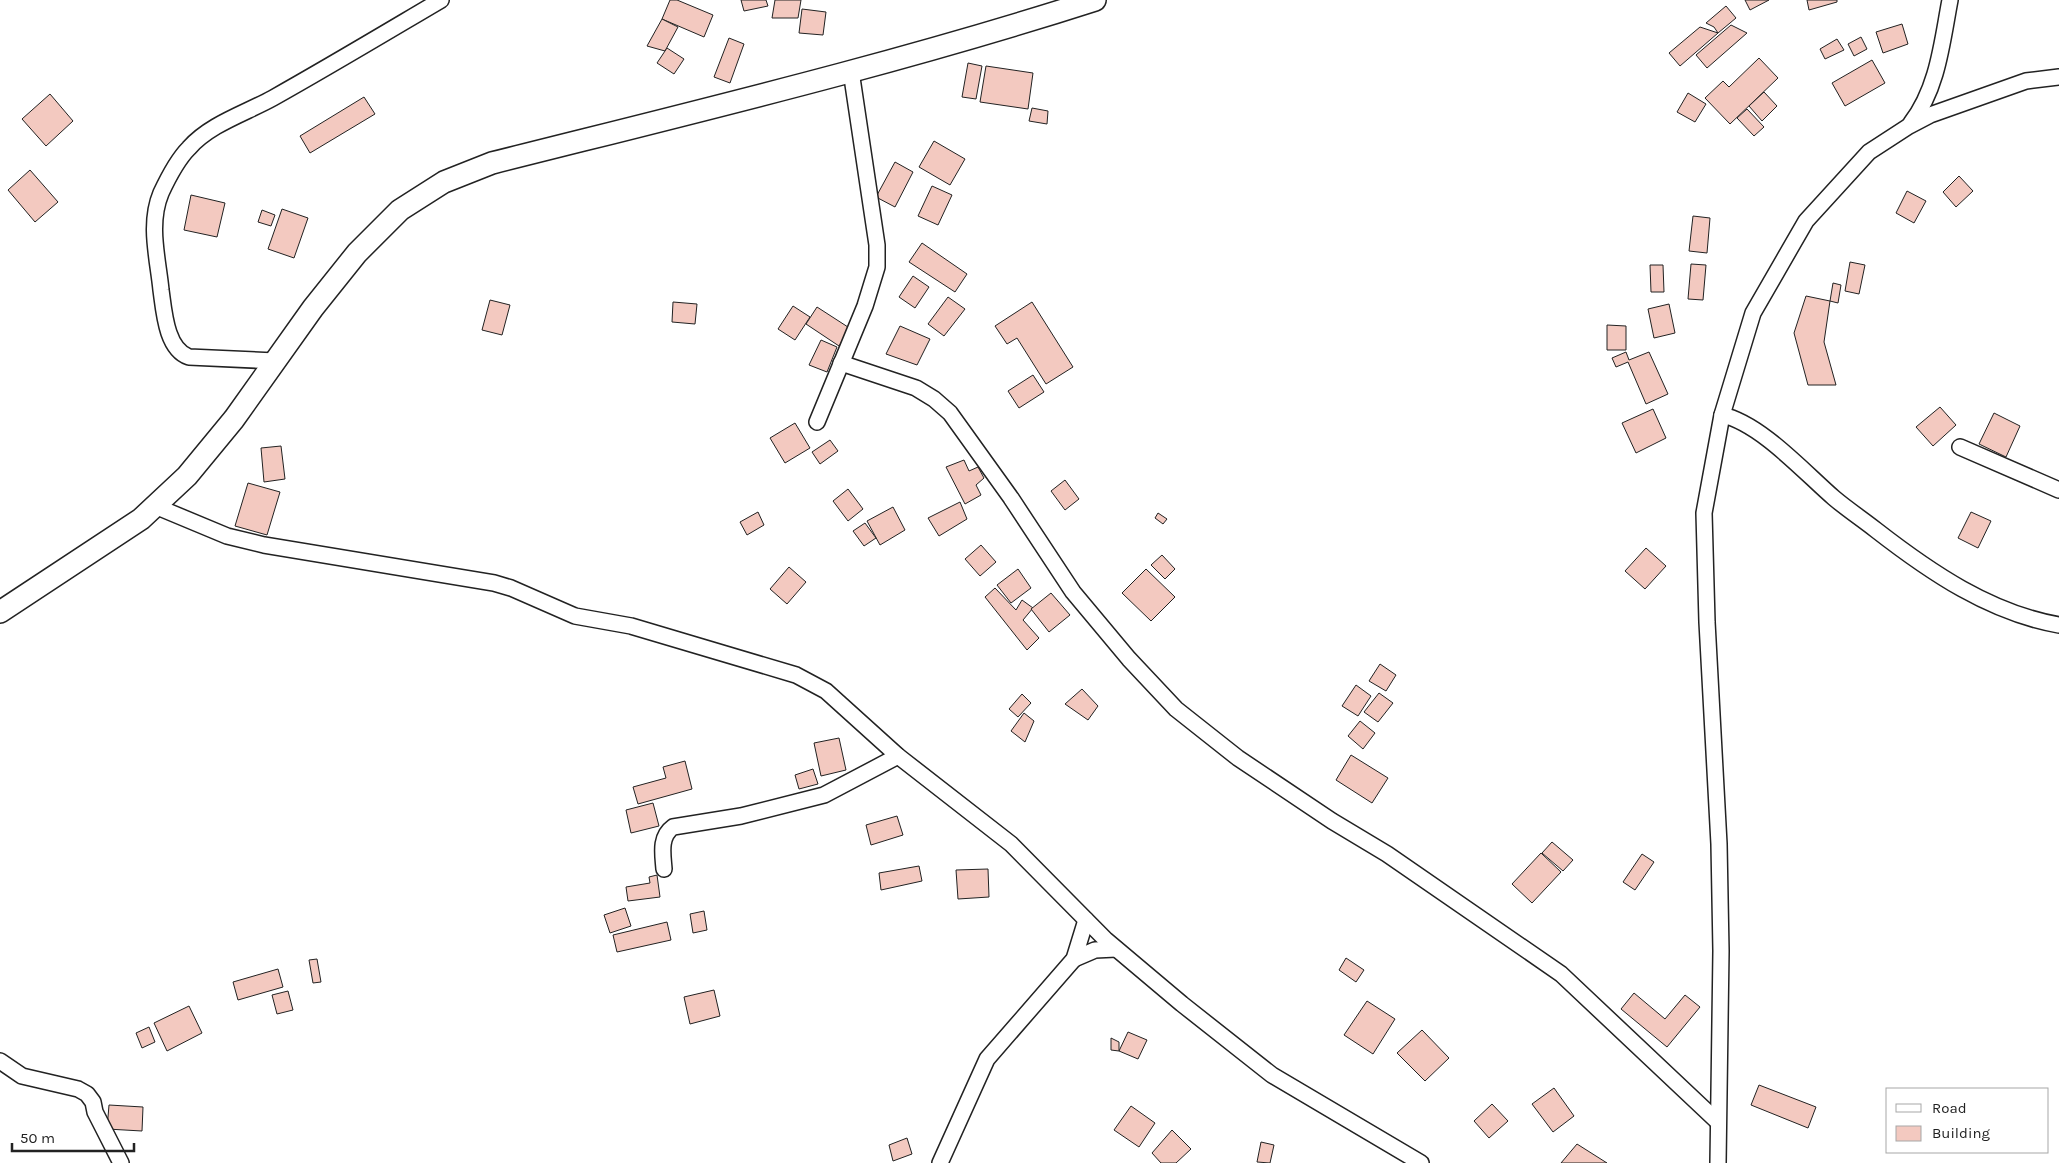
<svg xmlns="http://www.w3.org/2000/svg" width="2059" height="1163" viewBox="0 0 2059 1163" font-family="Karla,sans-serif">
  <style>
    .building { fill: #f3c9c0; stroke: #222 }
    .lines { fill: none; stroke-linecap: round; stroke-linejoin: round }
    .street-casing { stroke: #222; stroke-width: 18 }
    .secondary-casing { stroke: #222; stroke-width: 24 }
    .street { stroke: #fff; stroke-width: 15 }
    .secondary { stroke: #fff; stroke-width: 21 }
  </style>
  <rect width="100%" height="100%" fill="#fff"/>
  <!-- building -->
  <g class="building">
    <polygon points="670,0 677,0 713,15 704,37 662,19"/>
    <polygon points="741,0 766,0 768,6 744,11"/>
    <polygon points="775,0 801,0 798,18 772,18"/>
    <polygon points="1745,0 1769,0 1750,10"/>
    <polygon points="1807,0 1837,0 1837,2 1809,10"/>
    <polygon points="1726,6 1736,18 1718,33 1714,27 1706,23"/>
    <polygon points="802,9 826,12 823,35 799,33"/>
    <polygon points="662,19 678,27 665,51 647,46"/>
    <polygon points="1902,24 1908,44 1883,53 1876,32"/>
    <polygon points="1731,25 1747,33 1707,68 1696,55"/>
    <polygon points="1700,27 1718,33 1680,66 1669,53"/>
    <polygon points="1861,37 1867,49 1854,56 1848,44"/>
    <polygon points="729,38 744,44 730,83 714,77"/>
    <polygon points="1837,39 1844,50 1825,59 1820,49"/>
    <polygon points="667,48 684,59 674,74 657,63"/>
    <polygon points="1759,58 1778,78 1730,124 1705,98 1723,81 1729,87"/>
    <polygon points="1872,60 1885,83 1845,106 1832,83"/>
    <polygon points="968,63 982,66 976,99 962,97"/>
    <polygon points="986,66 1033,73 1028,109 980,102"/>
    <polygon points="1764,92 1777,106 1762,121 1749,106"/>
    <polygon points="1688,93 1706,104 1695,122 1677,112"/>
    <polygon points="50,94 73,121 46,146 22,119"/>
    <polygon points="364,97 375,114 310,153 300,136"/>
    <polygon points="1032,108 1048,111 1047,124 1029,121"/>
    <polygon points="1747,109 1764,127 1754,136 1737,118"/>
    <polygon points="934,141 965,159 950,185 919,167"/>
    <polygon points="895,162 913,172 895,207 876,197"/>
    <polygon points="30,170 58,202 35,222 8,190"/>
    <polygon points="1959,176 1973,191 1956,207 1943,192"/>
    <polygon points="932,186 952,195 938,225 918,216"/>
    <polygon points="1907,191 1926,201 1914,223 1896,213"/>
    <polygon points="191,195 225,203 217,237 184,230"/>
    <polygon points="282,209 308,218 294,258 268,249"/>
    <polygon points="262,210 275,215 271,226 258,222"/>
    <polygon points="1693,216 1710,218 1707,253 1689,251"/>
    <polygon points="922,243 967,274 955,292 909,262"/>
    <polygon points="1850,262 1865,265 1859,294 1845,291"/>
    <polygon points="1691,264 1706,265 1703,300 1688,299"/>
    <polygon points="1650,265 1663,265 1664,292 1651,292"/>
    <polygon points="913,276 929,287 915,308 899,297"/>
    <polygon points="1833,283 1841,285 1838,303 1830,301"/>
    <polygon points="1806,296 1830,301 1824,342 1836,385 1808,385 1794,333"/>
    <polygon points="948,297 965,309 944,336 928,324"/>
    <polygon points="490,300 510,305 502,335 482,330"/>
    <polygon points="673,302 697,304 695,324 672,322"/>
    <polygon points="1032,302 1073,367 1046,384 1017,338 1007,344 995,326"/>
    <polygon points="1669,304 1675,333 1654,338 1648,309"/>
    <polygon points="793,306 810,317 795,340 778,329"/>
    <polygon points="817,307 851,329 839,346 806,324"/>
    <polygon points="1607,325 1626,326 1626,350 1607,350"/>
    <polygon points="900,326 930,339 917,365 886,354"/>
    <polygon points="821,340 837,347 827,372 809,365"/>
    <polygon points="1626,352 1629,360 1649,352 1668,394 1646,404 1628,362 1616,367 1612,358"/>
    <polygon points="1033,375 1044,392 1019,408 1008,391"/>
    <polygon points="1940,407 1956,425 1933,446 1916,427"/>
    <polygon points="1653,409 1666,438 1636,453 1622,423"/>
    <polygon points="1994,413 2020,426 2006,457 1979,444"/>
    <polygon points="795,423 810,448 785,463 770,438"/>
    <polygon points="830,440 838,451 820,464 812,452"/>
    <polygon points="281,446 285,479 264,482 261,448"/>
    <polygon points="964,460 969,471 978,467 984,478 976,485 981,495 965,504 946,467"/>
    <polygon points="1065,480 1079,499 1065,510 1051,491"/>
    <polygon points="248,483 280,492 267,535 235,526"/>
    <polygon points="848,489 863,509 848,521 833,501"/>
    <polygon points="960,502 967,519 939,536 928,518"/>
    <polygon points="893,507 905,530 880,545 867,521"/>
    <polygon points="758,512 764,525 747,535 740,522"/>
    <polygon points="1971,512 1991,521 1978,548 1958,538"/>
    <polygon points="1158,513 1167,519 1163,524 1155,518"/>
    <polygon points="865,523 876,538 864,546 853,531"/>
    <polygon points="981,545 996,562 980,576 965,559"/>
    <polygon points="1646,548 1666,566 1645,589 1625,571"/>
    <polygon points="1162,555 1175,569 1165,579 1151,565"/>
    <polygon points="789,567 806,582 787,604 770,589"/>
    <polygon points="1018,569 1031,588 1011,603 997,585"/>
    <polygon points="1146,569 1175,597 1151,621 1122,593"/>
    <polygon points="995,588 1016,610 1022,600 1033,608 1023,620 1039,638 1027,650 985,597"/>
    <polygon points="1051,593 1070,615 1049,632 1031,609"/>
    <polygon points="1380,664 1396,675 1386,691 1369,681"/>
    <polygon points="1356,685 1371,696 1358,716 1342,706"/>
    <polygon points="1082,689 1098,706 1088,720 1065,704"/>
    <polygon points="1379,693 1393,703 1378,722 1364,712"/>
    <polygon points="1022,694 1031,703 1018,717 1009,709"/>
    <polygon points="1024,713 1034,721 1025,742 1011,731"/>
    <polygon points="1360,721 1375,733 1363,749 1348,736"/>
    <polygon points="839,738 846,770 821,776 814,743"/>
    <polygon points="1351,755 1388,778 1372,803 1336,780"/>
    <polygon points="685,761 692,789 638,804 633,787 666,778 663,767"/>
    <polygon points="813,769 818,784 799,789 795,775"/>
    <polygon points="653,803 659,826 631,833 626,810"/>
    <polygon points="897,816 903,835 871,845 866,825"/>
    <polygon points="1552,842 1573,860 1563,871 1542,853"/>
    <polygon points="1541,853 1561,872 1532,903 1512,884"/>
    <polygon points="1642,854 1654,862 1635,890 1623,882"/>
    <polygon points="919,866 922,881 881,890 879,873"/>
    <polygon points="988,869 989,897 958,899 956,870"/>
    <polygon points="657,875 660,897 628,901 626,887 650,883 649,877"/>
    <polygon points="625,908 631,926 610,933 604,915"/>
    <polygon points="704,911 707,930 693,933 690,914"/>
    <polygon points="667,922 671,940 617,952 613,935"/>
    <polygon points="1346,958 1364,970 1356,982 1339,970"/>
    <polygon points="317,959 321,982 313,983 309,960"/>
    <polygon points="278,969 283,987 238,1000 233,982"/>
    <polygon points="714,990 720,1016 690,1024 684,997"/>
    <polygon points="288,991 293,1010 277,1014 272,995"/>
    <polygon points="1634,993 1665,1019 1685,995 1700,1007 1667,1047 1621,1009"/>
    <polygon points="1367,1001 1395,1019 1373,1054 1344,1035"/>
    <polygon points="189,1006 202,1033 167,1051 154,1023"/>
    <polygon points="149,1027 155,1042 142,1048 136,1033"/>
    <polygon points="1422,1030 1449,1058 1425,1081 1397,1053"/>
    <polygon points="1128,1032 1147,1040 1138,1059 1119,1051"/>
    <polygon points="1111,1038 1119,1042 1119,1051 1111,1050"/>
    <polygon points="1759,1085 1816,1107 1808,1128 1751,1105"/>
    <polygon points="1554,1088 1574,1116 1553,1132 1532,1104"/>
    <polygon points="1492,1104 1508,1121 1489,1138 1474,1121"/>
    <polygon points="109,1105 143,1107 142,1131 107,1129"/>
    <polygon points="1131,1106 1155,1123 1139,1147 1114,1130"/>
    <polygon points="1172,1130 1191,1149 1176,1163 1161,1163 1152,1153"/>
    <polygon points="907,1138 912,1154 893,1161 889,1145"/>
    <polygon points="1261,1142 1274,1145 1270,1163 1257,1162"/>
    <polygon points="1577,1144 1607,1163 1561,1163"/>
  </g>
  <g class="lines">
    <!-- street casing -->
    <g class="street-casing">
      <g id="street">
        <path d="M1911 123C1938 88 1942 42 1950 0"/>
        <path d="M275 361 189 357C166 349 164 311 161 290 158 259 148 224 161 193 168 178 177 160 189 148 210 124 246 113 273 98 330 66 385 33 441 0"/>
        <polyline points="841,363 916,388 934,399 950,413 1011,498 1073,592 1129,659 1176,709 1238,758 1332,821 1387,854 1561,974 1718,1122"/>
        <path d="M1722 415C1760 423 1804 472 1834 498 1847 509 1862 519 1876 530 1930 572 1990 613 2059 625"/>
        <polyline points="817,422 865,306 877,267 877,245 851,71"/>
        <polyline points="1960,447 2059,490"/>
        <polyline points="155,506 227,536 264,545 494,583 511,588 575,616 631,626 796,675 826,691 898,756 1011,844 1106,940 1182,1004 1272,1075 1421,1163"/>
        <path d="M664 869C663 855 659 837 673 827L741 816 824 795 898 756"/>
        <polyline points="1074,959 1095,950 1116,949"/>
        <polyline points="0,1061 22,1076 78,1089 87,1094 93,1102 95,1112 121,1163"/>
        <polyline points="940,1163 987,1059 1074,959 1086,920"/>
        <polyline points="1718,1163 1721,951 1719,844 1707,622 1704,513 1722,415 1753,313 1806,221 1869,152 1909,126 1930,115 2026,81 2059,77"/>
      </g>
    </g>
    <!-- secondary casing -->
    <g class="secondary-casing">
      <path id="secondary" d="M0 612 141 519 187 476 234 419 313 308 357 253 400 210 444 182 492 163C694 112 896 64 1095 0"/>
    </g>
    <!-- street -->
    <use href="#street" class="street"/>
    <!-- secondary -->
    <use href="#secondary" class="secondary"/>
  </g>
  <!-- legend -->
  <rect x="1886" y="1088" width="162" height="65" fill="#ffffff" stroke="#a7a7a7"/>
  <rect x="1896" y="1104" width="25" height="8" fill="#ffffff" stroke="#a7a7a7"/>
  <text x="1932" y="1113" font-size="15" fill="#222222">Road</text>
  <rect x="1896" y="1126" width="25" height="15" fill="#f3c9c0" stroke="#a7a7a7"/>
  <text x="1932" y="1138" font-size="15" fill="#222222">Building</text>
  <!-- scale -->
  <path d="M12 1143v8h122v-8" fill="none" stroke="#222222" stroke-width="2.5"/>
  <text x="20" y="1143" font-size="15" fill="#222222" stroke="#ffffff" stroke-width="4" paint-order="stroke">50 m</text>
</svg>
